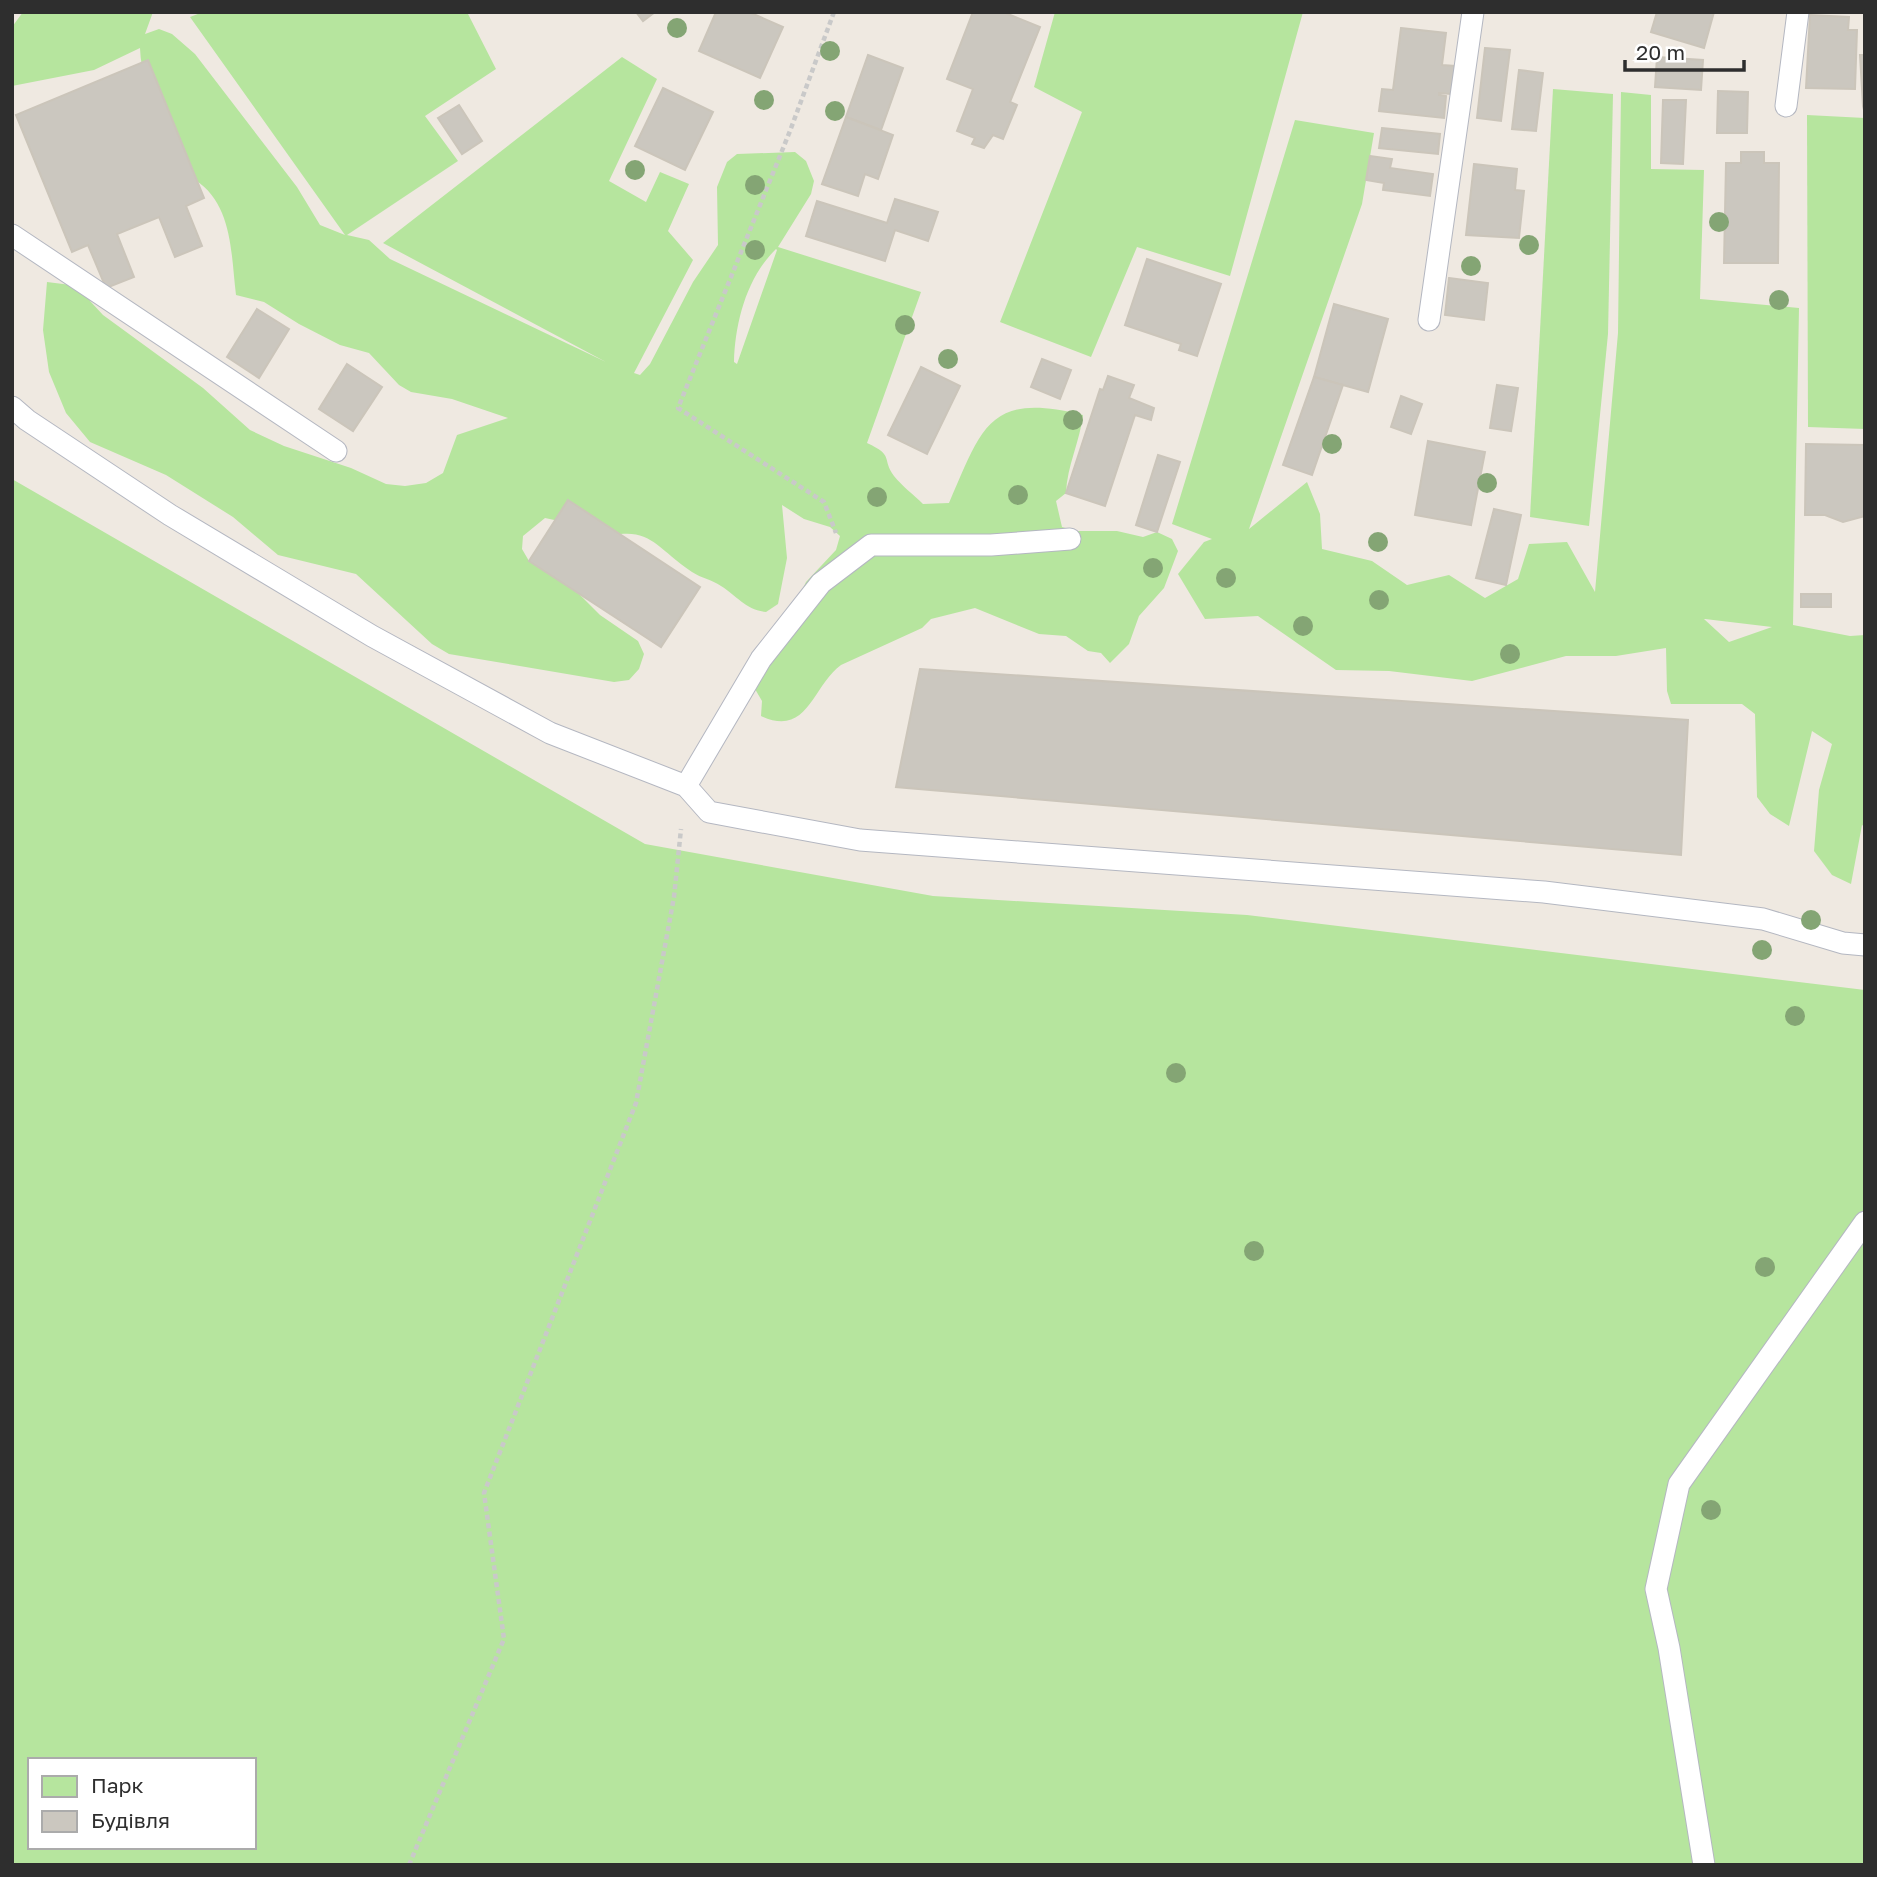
<svg xmlns="http://www.w3.org/2000/svg" width="1877" height="1877" viewBox="0 0 1877 1877" font-family="'Golos Text',sans-serif">
  <style>
    .green { fill: #b6e59e; fill-rule: evenodd }
    .building { fill: #cbc7bf; stroke: #cbc5ba; stroke-width: 2 }
    .lines { fill: none; stroke-linecap: round; stroke-linejoin: round }
    .service-casing { stroke: #b4b7c1; stroke-width: 23 }
    .path { stroke: #c9c9c9; stroke-width: 4.5; stroke-dasharray: 5 3.5; stroke-linecap: butt }
    .service { stroke: #fff; stroke-width: 21 }
    .tree { fill: #84a574 }
  </style>
  <rect width="100%" height="100%" fill="#efe9e1"/>
  <!-- green -->
  <g class="green">
    <path d="M23 12H153L145 34 159 29 172 34 195 54 297 187 320 225 345 235 190 17 203 12H467L496 69 425 116 458 161 347 235 369 240 390 259 606 362 383 243 622 57 657 79 609 181 646 202 660 172 689 184 668 231 693 260 634 373 640 375 650 364 693 282 718 245 717 187 727 162 737 154 795 152 806 161 814 181 811 194 778 247 921 292 867 443C895 456 881 458 894 476 902 486 914 495 923 504L949 503C982 427 989 391 1083 415 1080 441 1067 466 1066 493L1056 501 1062 527 1076 531H1117L1143 537 1157 532 1172 539 1178 551 1164 588 1139 616 1129 644 1110 663 1101 653 1088 651 1066 636 1039 634 975 608 931 619 922 628 841 665C812 686 808 738 761 716L762 701 755 689 806 582 836 550 840 536 830 527 804 519 782 505 787 558 778 604 766 612C746 610 737 596 721 586 713 580 701 578 692 572 650 543 650 523 593 540L573 524 545 518 523 536 522 549 529 561 569 584 600 615 638 641 644 654 639 669 629 680 614 682 449 654 432 644 356 574 278 555 233 517 166 475 90 442 66 413 49 372 43 330 47 282 87 287 90 301 103 315 203 388 250 430 284 446 351 468 386 484 405 486 426 483 443 473 457 435 508 418 452 399 411 392 399 385 369 353 340 345 299 324 264 302 236 295C231 255 233 204 195 180 171 139 142 98 140 48L94 70 12 86V27ZM776 249 777 250 737 364 734 362C735 322 747 277 776 249Z"/>
    <polygon points="1055,12 1303,12 1230,276 1137,247 1091,357 1000,322 1082,112 1034,87"/>
    <polygon points="1553,89 1613,94 1608,334 1589,526 1530,517"/>
    <path d="M1621 92 1651 95V169L1704 170 1700 299 1799 308 1793 625 1850 636 1865 635V827L1862 825 1851 884 1832 875 1814 851 1819 790 1832 744 1812 731 1789 826 1770 814 1757 797 1755 714 1742 704H1671L1667 691 1666 648 1616 656H1566L1472 681 1389 671 1336 670 1258 616 1205 619 1178 574 1204 542 1212 539 1172 524 1295 120 1374 133 1362 204 1249 529 1307 482 1320 514 1322 549 1372 561 1407 585 1449 575 1485 598 1518 579 1529 544 1567 542 1595 592 1618 333ZM1704 619H1705L1772 627 1729 642Z"/>
    <polygon points="1807,115 1865,118 1865,429 1808,427"/>
    <path d="M12 479 645 844 933 896 1247 915 1865 990V1865H12ZM30 1760H254V1847H30Z"/>
  </g>
  <!-- building -->
  <g class="building">
    <polygon points="636,12 655,12 643,21"/>
    <polygon points="716,12 749,12 783,27 760,78 699,51"/>
    <polygon points="973,12 1003,12 1040,27 1010,102 1017,105 1003,139 993,135 984,148 972,144 975,138 957,131 973,89 947,79"/>
    <polygon points="1657,12 1714,12 1704,48 1651,32"/>
    <polygon points="1810,15 1849,17 1848,30 1857,30 1855,89 1806,88"/>
    <polygon points="1401,28 1446,33 1442,65 1455,66 1451,94 1439,93 1439,95 1446,96 1444,118 1379,111 1382,89 1393,90"/>
    <polygon points="1485,48 1510,50 1501,121 1477,118"/>
    <polygon points="868,55 903,68 881,130 846,117"/>
    <polygon points="1860,55 1865,55 1865,114 1863,106"/>
    <polygon points="1657,57 1703,60 1701,90 1655,87"/>
    <polygon points="148,60 204,198 186,206 202,246 175,257 159,217 117,234 134,277 106,288 88,245 72,252 16,115"/>
    <polygon points="1519,70 1543,73 1536,131 1512,129"/>
    <polygon points="663,88 713,112 685,170 635,146"/>
    <polygon points="1718,91 1748,92 1747,133 1717,133"/>
    <polygon points="1663,100 1686,100 1683,164 1661,163"/>
    <polygon points="459,105 482,141 462,154 438,118"/>
    <polygon points="846,117 893,135 878,179 865,174 858,196 822,184"/>
    <polygon points="1382,128 1440,134 1438,154 1379,148"/>
    <polygon points="1741,152 1764,152 1764,163 1779,163 1778,263 1724,263 1726,163 1741,163"/>
    <polygon points="1370,156 1392,159 1390,168 1433,174 1430,196 1383,190 1384,183 1366,180"/>
    <polygon points="1474,164 1517,169 1515,190 1524,191 1519,238 1466,235"/>
    <polygon points="895,199 938,212 928,241 895,230 885,261 806,236 817,201 887,223"/>
    <polygon points="1147,259 1221,284 1197,356 1179,350 1181,344 1125,325"/>
    <polygon points="1449,278 1488,283 1484,320 1445,315"/>
    <polygon points="1334,304 1388,319 1368,392 1314,377"/>
    <polygon points="257,309 289,329 259,378 227,357"/>
    <polygon points="1042,359 1071,370 1060,399 1031,387"/>
    <polygon points="347,364 382,387 353,431 319,409"/>
    <polygon points="921,367 960,386 927,454 888,435"/>
    <polygon points="1108,376 1134,385 1129,398 1154,408 1151,420 1135,415 1105,506 1066,493 1100,389 1103,390"/>
    <polygon points="1314,377 1343,385 1312,475 1283,465"/>
    <polygon points="1497,385 1518,388 1511,431 1490,428"/>
    <polygon points="1401,396 1422,404 1411,434 1391,427"/>
    <polygon points="1428,441 1485,452 1471,525 1415,515"/>
    <polygon points="1806,444 1865,445 1865,516 1843,522 1825,515 1805,515"/>
    <polygon points="1158,455 1180,462 1157,532 1136,525"/>
    <polygon points="568,500 700,587 661,647 529,561"/>
    <polygon points="1494,509 1521,515 1506,585 1476,578"/>
    <rect x="1801" y="594" width="30" height="13"/>
    <polygon points="920,669 1688,720 1681,855 896,787"/>
  </g>
  <g class="lines">
    <!-- service casing -->
    <g class="service-casing">
      <g id="service">
        <polyline points="1786,106 1798,12"/>
        <polyline points="12,235 336,451"/>
        <polyline points="1429,320 1473,12"/>
        <polyline points="12,407 27,420 170,515 372,636 550,733 686,786 709,812 860,840 1544,892 1763,919 1843,943 1865,945"/>
        <polyline points="686,786 761,659 821,583 871,545 991,545 1070,539"/>
        <polyline points="1704,1865 1669,1648 1656,1589 1679,1484 1865,1222"/>
      </g>
    </g>
    <!-- path -->
    <g class="path">
      <polyline points="834,12 790,131 678,408 824,502 836,533"/>
      <polyline points="409,1865 504,1639 484,1493 636,1103 674,897 681,829"/>
    </g>
    <!-- service -->
    <use href="#service" class="service"/>
  </g>
  <!-- trees -->
  <g class="tree">
    <circle cx="677" cy="28" r="10"/>
    <circle cx="830" cy="51" r="10"/>
    <circle cx="764" cy="100" r="10"/>
    <circle cx="835" cy="111" r="10"/>
    <circle cx="635" cy="170" r="10"/>
    <circle cx="755" cy="185" r="10"/>
    <circle cx="1719" cy="222" r="10"/>
    <circle cx="1529" cy="245" r="10"/>
    <circle cx="755" cy="250" r="10"/>
    <circle cx="1471" cy="266" r="10"/>
    <circle cx="1779" cy="300" r="10"/>
    <circle cx="905" cy="325" r="10"/>
    <circle cx="948" cy="359" r="10"/>
    <circle cx="1073" cy="420" r="10"/>
    <circle cx="1332" cy="444" r="10"/>
    <circle cx="1487" cy="483" r="10"/>
    <circle cx="1018" cy="495" r="10"/>
    <circle cx="877" cy="497" r="10"/>
    <circle cx="1378" cy="542" r="10"/>
    <circle cx="1153" cy="568" r="10"/>
    <circle cx="1226" cy="578" r="10"/>
    <circle cx="1379" cy="600" r="10"/>
    <circle cx="1303" cy="626" r="10"/>
    <circle cx="1510" cy="654" r="10"/>
    <circle cx="1811" cy="920" r="10"/>
    <circle cx="1762" cy="950" r="10"/>
    <circle cx="1795" cy="1016" r="10"/>
    <circle cx="1176" cy="1073" r="10"/>
    <circle cx="1254" cy="1251" r="10"/>
    <circle cx="1765" cy="1267" r="10"/>
    <circle cx="1711" cy="1510" r="10"/>
  </g>
  <!-- border -->
  <rect width="1877" height="1877" fill="none" stroke="#2e2e2e" stroke-width="28"/>
  <!-- legend -->
  <rect x="28" y="1758" width="228" height="91" fill="#ffffff" stroke="#ababab" stroke-width="2"/>
  <rect x="42" y="1776" width="35" height="21" fill="#b6e59e" stroke="#ababab" stroke-width="2"/>
  <text x="91" y="1793" font-size="21" fill="#2e2e2e">Парк</text>
  <rect x="42" y="1811" width="35" height="21" fill="#cbc7bf" stroke="#ababab" stroke-width="2"/>
  <text x="91" y="1828" font-size="21" fill="#2e2e2e">Будівля</text>
  <!-- scale -->
  <path d="M1625 60v10h119v-10" fill="none" stroke="#2e2e2e" stroke-width="3.5"/>
  <text x="1636" y="60" font-size="21" fill="#2e2e2e" stroke="#ffffff" stroke-width="5" paint-order="stroke">20 m</text>
</svg>
